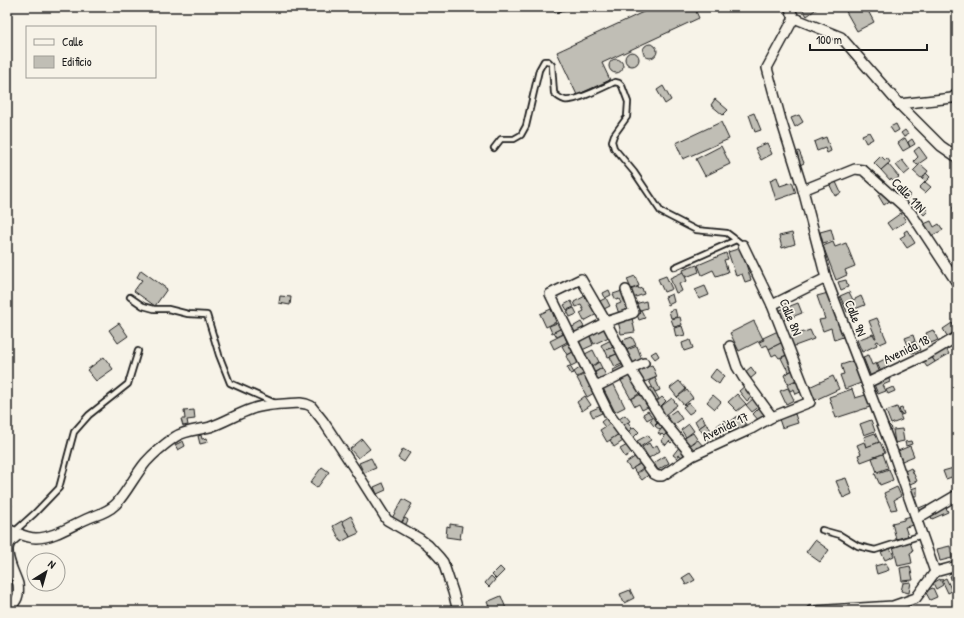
<svg xmlns="http://www.w3.org/2000/svg" width="964" height="618" viewBox="0 0 964 618" font-family="'Patrick Hand',sans-serif">
  <style>
    .building { fill: #c0beb5; stroke: #1c1c1c }
    .lines { fill: none; stroke-linecap: round; stroke-linejoin: round }
    .service-casing { stroke: #1c1c1c; stroke-width: 8 }
    .minor-casing { stroke: #1c1c1c; stroke-width: 12 }
    .service { stroke: #f7f3e8; stroke-width: 4.5 }
    .minor { stroke: #f7f3e8; stroke-width: 9 }
    .labels { text-anchor: middle; dominant-baseline: central; stroke-width: 3.5; stroke-linejoin: round; paint-order: stroke }
    .street-label { font-size: 13px; fill: #1c1c1c; stroke: #f7f3e8 }
  </style>
  <rect width="100%" height="100%" fill="#f7f3e8"/>
  <filter id="ink" filterUnits="userSpaceOnUse"><feTurbulence type="fractalNoise" baseFrequency=".025" numOctaves="2"/><feDisplacementMap in="SourceGraphic" scale="8" xChannelSelector="R" yChannelSelector="G"/><feConvolveMatrix kernelMatrix="1 2 1 2 8 2 1 2 1" color-interpolation-filters="sRGB"/></filter>
  <g filter="url(#ink)">
    <!-- building -->
    <g class="building">
      <polygon points="554,7 573,7 555,13"/>
      <polygon points="654,7 694,7 699,18 602,63 610,80 577,95 557,52"/>
      <polygon points="801,7 819,7 807,16"/>
      <polygon points="844,7 866,7 874,22 857,31 844,8"/>
      <circle cx="650" cy="51" r="7"/>
      <circle cx="632" cy="59" r="7"/>
      <circle cx="616" cy="66" r="7"/>
      <polygon points="663,86 671,100 665,104 657,90"/>
      <polygon points="715,99 728,110 723,115 711,105"/>
      <polygon points="754,113 761,130 755,132 749,115"/>
      <polygon points="799,115 803,122 795,127 791,118"/>
      <polygon points="721,122 729,139 683,159 676,143"/>
      <polygon points="896,124 899,130 894,133 890,127"/>
      <polygon points="905,130 908,134 904,137 901,133"/>
      <polygon points="869,132 873,139 866,143 862,135"/>
      <polygon points="826,137 831,151 827,153 825,148 817,151 814,142"/>
      <polygon points="905,138 910,147 903,151 898,143"/>
      <polygon points="912,139 915,144 910,147 908,142"/>
      <polygon points="767,143 772,154 761,160 755,148"/>
      <polygon points="721,146 730,164 705,176 696,159"/>
      <polygon points="919,147 927,158 917,165 914,161 918,157 914,151"/>
      <polygon points="799,151 804,163 798,166 793,154"/>
      <polygon points="881,156 885,160 887,158 890,162 881,170 874,163"/>
      <polygon points="902,160 910,170 904,175 896,165"/>
      <polygon points="888,164 899,177 894,181 891,178 890,180 881,170"/>
      <polygon points="920,164 928,171 922,179 913,171"/>
      <polygon points="832,173 841,193 835,196 826,177"/>
      <polygon points="926,173 930,177 925,182 922,179"/>
      <polygon points="777,177 780,186 792,182 796,193 776,200 770,180"/>
      <polygon points="925,182 931,187 925,193 919,188"/>
      <polygon points="905,189 911,195 904,201 899,195"/>
      <polygon points="884,191 891,200 884,205 878,195"/>
      <polygon points="921,204 928,211 924,215 917,207"/>
      <polygon points="957,206 957,218 954,218 953,207"/>
      <polygon points="901,213 906,221 892,230 887,223"/>
      <polygon points="931,221 934,227 939,224 943,230 931,236 924,224"/>
      <polygon points="831,229 834,240 823,243 820,232"/>
      <polygon points="907,230 915,243 907,248 900,238 905,235 904,232"/>
      <polygon points="792,233 795,244 782,248 779,236"/>
      <polygon points="833,242 835,247 846,243 855,266 845,270 847,275 836,280 823,246"/>
      <polygon points="741,248 751,280 745,282 742,274 736,276 728,252"/>
      <polygon points="726,253 728,259 724,260 728,272 716,276 713,270 702,275 698,265"/>
      <polygon points="697,265 699,272 686,277 683,270"/>
      <polygon points="141,270 167,289 155,306 134,291 142,280 137,277"/>
      <polygon points="683,272 687,281 679,284 682,291 676,293 670,278"/>
      <polygon points="635,276 639,286 631,289 627,279"/>
      <polygon points="666,276 672,289 664,292 658,279"/>
      <polygon points="846,280 848,287 841,290 838,282"/>
      <polygon points="705,286 709,295 699,299 695,290"/>
      <polygon points="638,287 639,289 642,288 644,294 633,298 630,290"/>
      <polygon points="609,290 611,295 605,298 603,293"/>
      <polygon points="625,290 632,309 619,314 616,305 621,303 619,299 616,300 613,294"/>
      <polygon points="849,292 853,300 861,296 865,305 847,312 840,296"/>
      <polygon points="828,293 843,337 834,340 831,328 823,331 819,320 825,319 817,296"/>
      <polygon points="672,294 674,302 668,305 665,297"/>
      <polygon points="587,295 597,314 584,321 580,313 584,311 581,305 576,307 574,302"/>
      <polygon points="280,296 291,297 290,305 279,303"/>
      <polygon points="606,298 610,306 602,310 598,302"/>
      <polygon points="571,301 574,307 567,310 564,305"/>
      <polygon points="646,301 647,308 637,311 635,304"/>
      <polygon points="798,303 802,313 784,320 780,310"/>
      <polygon points="574,308 577,314 570,317 567,311"/>
      <polygon points="551,309 556,322 546,327 540,314"/>
      <polygon points="675,309 677,317 671,318 669,311"/>
      <polygon points="641,310 645,318 639,320 636,312"/>
      <polygon points="680,317 682,325 674,327 671,319"/>
      <polygon points="632,318 635,332 621,334 618,321"/>
      <polygon points="877,318 887,341 880,344 878,341 876,342 877,345 862,352 857,340 873,334 875,338 876,338 869,321"/>
      <polygon points="754,321 763,339 739,351 730,333"/>
      <polygon points="581,322 586,330 580,333 579,331 572,335 569,329"/>
      <polygon points="119,323 128,336 118,343 109,330"/>
      <polygon points="557,323 560,329 552,333 549,326"/>
      <polygon points="952,323 957,332 957,334 949,339 943,329"/>
      <polygon points="682,326 685,335 676,337 674,328"/>
      <polygon points="604,327 609,337 594,344 589,334"/>
      <polygon points="560,329 563,334 557,337 554,332"/>
      <polygon points="810,330 814,339 792,347 789,337"/>
      <polygon points="933,330 938,340 931,343 926,333"/>
      <polygon points="778,331 783,342 769,349 767,345 762,347 759,342 764,340 763,338"/>
      <polygon points="564,334 567,342 554,349 550,341"/>
      <polygon points="589,334 593,345 580,351 575,340"/>
      <polygon points="913,335 915,341 908,345 905,338"/>
      <polygon points="632,337 636,345 626,349 623,340"/>
      <polygon points="611,340 614,346 604,351 601,345"/>
      <polygon points="690,340 693,348 684,351 682,343"/>
      <polygon points="783,342 789,354 779,358 776,354 772,356 769,349"/>
      <polygon points="916,342 920,350 912,353 908,345"/>
      <polygon points="568,343 573,352 567,355 562,346"/>
      <polygon points="637,346 642,360 633,364 627,350"/>
      <polygon points="945,346 949,354 935,362 932,357 936,355 935,352"/>
      <polygon points="614,347 617,354 608,357 605,350"/>
      <polygon points="593,350 599,362 589,367 583,355"/>
      <polygon points="656,351 659,356 655,359 651,354"/>
      <polygon points="573,352 579,362 571,366 566,356"/>
      <polygon points="619,353 624,363 615,367 610,357"/>
      <polygon points="789,354 794,369 789,372 787,367 786,368 781,358"/>
      <polygon points="868,355 872,365 876,363 880,373 871,377 863,357"/>
      <polygon points="930,355 935,362 927,367 922,360"/>
      <polygon points="104,357 113,369 96,381 87,370"/>
      <polygon points="885,359 890,370 882,374 877,363"/>
      <polygon points="853,361 861,383 845,389 840,375 844,374 841,365"/>
      <polygon points="599,362 602,368 593,373 590,368"/>
      <polygon points="625,364 628,370 616,376 613,370"/>
      <polygon points="652,365 657,377 642,383 637,371"/>
      <polygon points="570,366 574,373 571,374 567,367"/>
      <polygon points="581,367 585,373 577,377 574,372"/>
      <polygon points="751,367 756,374 750,379 744,373"/>
      <polygon points="602,368 608,379 599,384 593,374"/>
      <polygon points="716,369 724,376 719,384 710,377"/>
      <polygon points="793,370 798,379 788,384 784,375"/>
      <polygon points="585,374 594,393 587,397 577,378"/>
      <polygon points="629,374 640,393 631,399 620,379"/>
      <polygon points="833,376 839,389 813,401 807,388"/>
      <polygon points="888,376 890,382 883,385 886,391 878,394 873,382"/>
      <polygon points="655,378 660,390 655,392 649,381"/>
      <polygon points="798,380 803,391 796,394 794,389 790,391 787,385"/>
      <polygon points="679,381 686,389 677,397 670,388"/>
      <polygon points="613,383 625,407 615,412 603,388"/>
      <polygon points="747,384 755,394 747,401 739,391"/>
      <polygon points="652,387 659,399 653,402 646,390"/>
      <polygon points="893,387 895,391 888,394 886,390"/>
      <polygon points="788,388 794,400 786,404 780,391"/>
      <polygon points="852,389 855,398 869,394 873,406 836,418 829,397"/>
      <polygon points="687,390 693,398 684,405 677,397"/>
      <polygon points="641,394 648,407 642,410 639,404 635,406 631,399"/>
      <polygon points="737,394 746,404 737,411 728,402"/>
      <polygon points="713,395 721,402 715,409 707,402"/>
      <polygon points="585,396 591,405 582,411 577,402"/>
      <polygon points="662,397 666,401 659,408 655,403"/>
      <polygon points="672,398 677,405 665,415 659,408"/>
      <polygon points="754,398 760,406 752,412 746,405"/>
      <polygon points="689,403 695,410 689,414 683,407"/>
      <polygon points="761,406 769,415 760,422 753,414"/>
      <polygon points="599,407 602,413 593,417 590,411"/>
      <polygon points="897,407 902,420 891,424 886,411"/>
      <polygon points="902,408 904,414 901,415 899,409"/>
      <polygon points="194,410 195,419 187,420 188,425 183,426 181,419 185,419 184,411"/>
      <polygon points="676,410 682,419 672,426 666,417"/>
      <polygon points="648,411 652,417 647,420 643,414"/>
      <polygon points="795,414 798,423 782,428 779,419"/>
      <polygon points="625,415 630,421 623,426 618,420"/>
      <polygon points="739,415 747,426 738,433 730,422"/>
      <polygon points="654,416 659,421 654,426 650,421"/>
      <polygon points="701,416 706,423 699,428 695,421"/>
      <polygon points="607,417 611,423 605,427 601,422"/>
      <polygon points="725,420 732,430 724,436 717,426"/>
      <polygon points="871,420 875,431 864,435 860,424"/>
      <polygon points="628,422 632,428 628,432 623,426"/>
      <polygon points="611,423 619,434 607,442 600,430"/>
      <polygon points="658,423 663,427 660,430 655,426"/>
      <polygon points="706,423 711,430 704,435 699,428"/>
      <polygon points="689,424 694,431 686,437 681,430"/>
      <polygon points="888,424 892,428 889,432 884,428"/>
      <polygon points="634,427 639,432 633,438 628,432"/>
      <polygon points="663,427 668,431 664,436 662,434 661,435 658,433"/>
      <polygon points="716,428 722,438 710,445 704,435"/>
      <polygon points="902,429 904,441 895,443 893,430"/>
      <polygon points="668,431 673,435 671,438 674,440 671,443 669,441 666,445 661,441"/>
      <polygon points="693,433 697,439 688,446 683,439"/>
      <polygon points="875,433 879,442 867,447 864,437"/>
      <polygon points="619,434 623,441 614,447 610,440"/>
      <polygon points="201,435 202,439 207,438 208,442 200,444 198,436"/>
      <polygon points="648,435 651,440 640,447 637,441"/>
      <polygon points="362,439 370,449 358,458 350,449"/>
      <polygon points="698,440 703,446 693,453 689,446"/>
      <polygon points="183,441 185,446 178,450 175,445"/>
      <polygon points="911,441 912,444 906,446 905,442"/>
      <polygon points="864,442 866,447 880,442 885,453 861,462 858,455 861,454 857,445"/>
      <polygon points="649,443 652,448 657,445 660,451 649,458 642,447"/>
      <polygon points="629,444 633,452 625,457 620,449"/>
      <polygon points="680,446 688,453 684,458 679,455 677,458 673,455"/>
      <polygon points="910,446 914,456 902,461 898,451"/>
      <polygon points="403,449 410,453 404,462 398,458"/>
      <polygon points="883,454 888,468 877,472 872,458"/>
      <polygon points="636,456 641,462 631,470 626,463"/>
      <polygon points="665,456 669,463 658,470 654,463"/>
      <polygon points="371,458 376,468 364,473 359,463"/>
      <polygon points="640,464 643,468 636,473 633,468"/>
      <polygon points="646,466 651,473 642,480 637,474"/>
      <polygon points="322,467 329,472 317,488 310,483"/>
      <polygon points="957,467 957,475 946,479 943,471"/>
      <polygon points="911,468 917,481 910,484 905,471"/>
      <polygon points="889,469 893,480 880,485 875,474"/>
      <polygon points="846,478 852,494 843,498 836,481"/>
      <polygon points="383,483 386,490 377,494 374,487"/>
      <polygon points="897,487 901,496 894,500 897,509 891,510 884,493"/>
      <polygon points="917,487 917,496 913,496 911,489"/>
      <polygon points="403,499 412,504 401,523 392,518"/>
      <polygon points="7,502 12,505 7,514"/>
      <polygon points="926,505 928,509 921,512 919,508"/>
      <polygon points="945,505 948,512 932,519 929,511"/>
      <polygon points="351,516 359,533 350,537 342,521"/>
      <polygon points="911,516 914,525 905,527 908,536 896,539 892,523 904,520 904,518"/>
      <polygon points="405,518 408,520 405,526 401,524"/>
      <polygon points="342,521 350,537 341,542 333,526"/>
      <polygon points="450,524 462,526 460,539 446,537 447,526 450,527"/>
      <polygon points="815,540 829,550 820,562 806,552"/>
      <polygon points="910,542 913,551 910,553 912,563 898,566 893,546"/>
      <polygon points="950,546 952,558 940,561 937,549"/>
      <polygon points="890,548 894,556 885,560 881,552"/>
      <polygon points="886,563 889,570 877,574 875,566"/>
      <polygon points="910,566 913,580 902,581 900,568"/>
      <polygon points="500,567 504,571 496,579 492,575"/>
      <polygon points="690,573 695,580 686,585 682,578"/>
      <polygon points="957,574 957,585 954,586 950,576"/>
      <rect x="7" y="575" width="3" height="13"/>
      <polygon points="491,576 495,580 489,587 485,583"/>
      <polygon points="946,578 952,591 948,593 942,580"/>
      <polygon points="940,579 943,585 936,589 933,583"/>
      <polygon points="911,582 909,593 901,591 903,583"/>
      <polygon points="933,588 937,597 930,600 925,591"/>
      <polygon points="630,590 634,598 624,603 620,594"/>
      <polygon points="501,596 507,611 491,611 487,602"/>
    </g>
    <g class="lines">
      <!-- service casing -->
      <g class="service-casing">
        <g id="service">
          <path d="M494 148 501 139H514L521 135 526 126 539 70 544 61H548L552 65 554 93C557 96 561 99 565 100 575 102 604 87 615 82L619 83 622 86 628 102 627 117 614 135 612 141 614 148 634 172 661 212 696 230 727 233 743 245"/>
          <polyline points="675,267 736,240"/>
          <polyline points="130,297 143,306 154,309 168,309 188,314 207,315 219,355 230,383 275,403"/>
          <polyline points="822,530 840,535 858,546 875,550 922,535"/>
          <polyline points="14,532 35,513 59,488 74,432 89,415 128,384 138,351"/>
        </g>
      </g>
      <!-- minor casing -->
      <g class="minor-casing">
        <g id="minor">
          <polyline points="789,7 794,18 841,37 899,104 941,146 957,157"/>
          <polyline points="794,18 767,68 781,120 803,190 826,278 894,455 935,572"/>
          <polyline points="899,104 952,98 957,94"/>
          <polyline points="803,190 855,169 863,170 911,213 957,283"/>
          <polyline points="772,305 826,278"/>
          <polyline points="573,339 606,322 633,313 634,312 626,290"/>
          <polyline points="730,346 737,367 743,377 772,417"/>
          <polyline points="867,383 928,354 957,337"/>
          <polyline points="596,387 644,363"/>
          <polyline points="692,456 661,418 631,370 606,322 581,279 550,294 609,414 623,433 654,474 658,476 662,476 692,456 751,429 772,417 810,402 772,305 743,245"/>
          <polyline points="916,519 957,495"/>
          <path d="M7 529C16 532 26 538 36 538 54 538 72 525 89 518 99 514 108 512 116 504 127 492 135 475 146 462 154 453 165 444 175 437 185 430 199 430 210 427 225 422 237 414 252 409 265 404 285 404 300 403L306 404 311 406 323 421 354 468 387 520 420 539 428 545 439 557 443 562 453 592 458 611"/>
          <polyline points="935,572 957,566"/>
          <path d="M8 611C16 601 20 597 18 584 15 574 3 553 10 543 12 540 16 537 20 534"/>
          <polyline points="812,611 893,606 916,598 935,572"/>
        </g>
      </g>
      <!-- service -->
      <use href="#service" class="service"/>
      <!-- minor -->
      <use href="#minor" class="minor"/>
    </g>
  </g>
  <g class="labels">
    <!-- street labels -->
    <g class="street-label">
      <text transform="translate(909 195) rotate(46)">Calle 11N</text>
      <text transform="translate(791 317) rotate(68)">Calle 8N</text>
      <text transform="translate(856 318) rotate(69)">Calle 9N</text>
      <text transform="translate(906 349) rotate(-26)">Avenida 18</text>
      <text transform="translate(725 426) rotate(-26)">Avenida 17</text>
    </g>
  </g>
  <!-- margin -->
  <rect width="964" height="618" fill="none" stroke="#f7f3e8" stroke-width="24"/>
  <rect x="12" y="12" width="940" height="594" fill="none" stroke="#1c1c1c" stroke-width="1.5" filter="url(#ink)"/>
  <!-- legend -->
  <rect x="26" y="26" width="130" height="52" fill="#f7f3e8" stroke="#9f9d96"/>
  <rect x="34" y="39" width="20" height="6" fill="#f7f3e8" stroke="#9f9d96"/>
  <text x="62" y="46" font-size="12" fill="#1c1c1c">Calle</text>
  <rect x="34" y="56" width="20" height="12" fill="#c0beb5" stroke="#9f9d96"/>
  <text x="62" y="66" font-size="12" fill="#1c1c1c">Edificio</text>
  <!-- north arrow -->
  <g transform="translate(46 572) rotate(37)"><circle r="19" fill="#f7f3e8" stroke="#9f9d96"/>
  <path d="M0-3L7 15L0 10L-7 15Z" fill="#1c1c1c"/>
  <text y="-6" font-size="11" font-weight="bold" text-anchor="middle" fill="#1c1c1c">N</text>
  </g>
  <!-- scale -->
  <path d="M810 44v6h117v-6" fill="none" stroke="#1c1c1c" stroke-width="2"/>
  <text x="816" y="44" font-size="12" fill="#1c1c1c" stroke="#f7f3e8" stroke-width="3" paint-order="stroke">100 m</text>
</svg>
